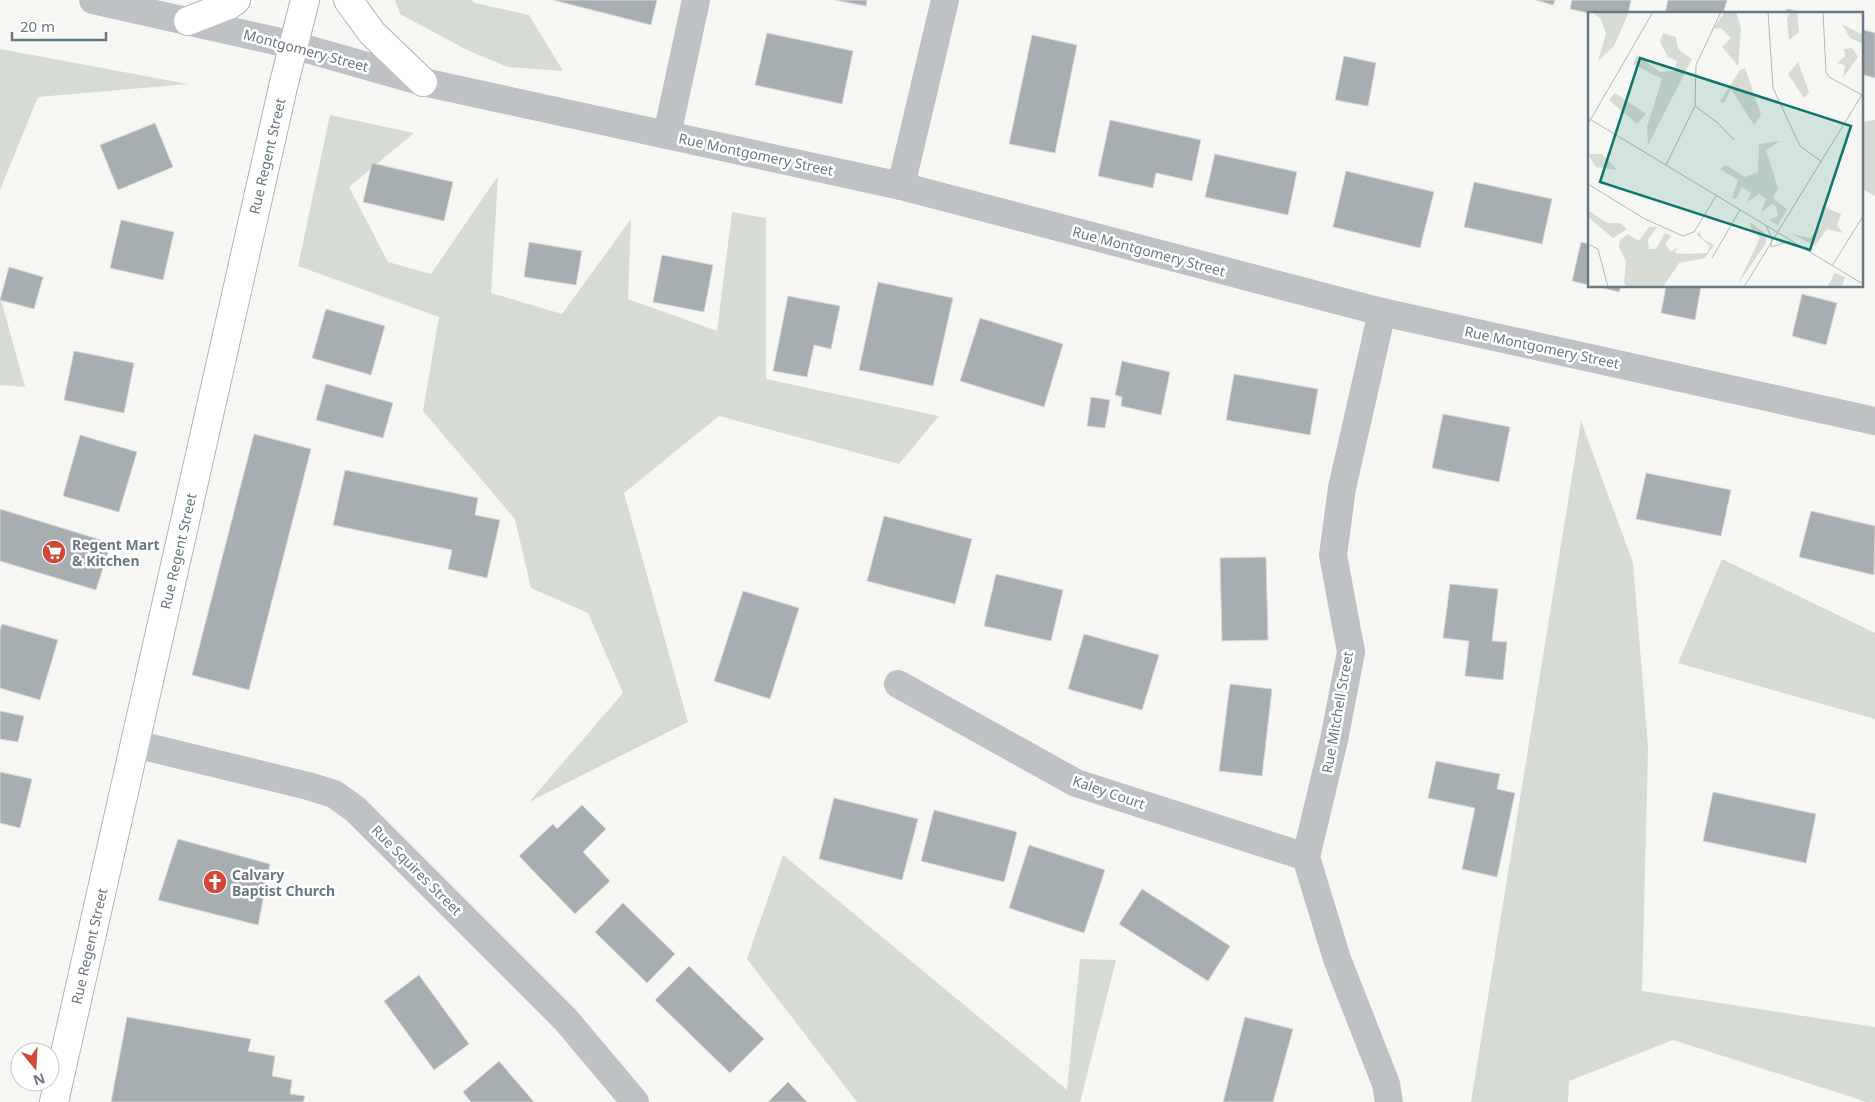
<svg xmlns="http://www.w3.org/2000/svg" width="1875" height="1102" viewBox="0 0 1875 1102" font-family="'Noto Sans',sans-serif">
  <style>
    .green { fill: #d6dbd3 }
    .building { fill: #a6aeb2; stroke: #d8d7d6 }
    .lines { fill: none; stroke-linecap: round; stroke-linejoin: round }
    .major-casing { stroke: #afb5b7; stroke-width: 30 }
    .minor { stroke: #bec2c5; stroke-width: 28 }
    .major { stroke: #fff; stroke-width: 28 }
    .labels { text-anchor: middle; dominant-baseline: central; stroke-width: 5; stroke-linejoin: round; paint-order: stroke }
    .street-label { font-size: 14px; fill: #687981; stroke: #fff }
    .poi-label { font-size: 14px; font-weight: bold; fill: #687981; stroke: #fff; text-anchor: start }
    .inset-road { fill: none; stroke: #b0b9bb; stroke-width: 1 }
    .view { fill: #0f766e; fill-opacity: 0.15; stroke: #0f766e; stroke-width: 2.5 }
    .inset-edge { fill: none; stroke: #687981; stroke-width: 2.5 }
  </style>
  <rect width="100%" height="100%" fill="#f6f6f3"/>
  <!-- green -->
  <g class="green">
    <polygon points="395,0 471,0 475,3 529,15 563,71 508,67 467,50 400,14"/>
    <polygon points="0,49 188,84 38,97 0,190"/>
    <polygon points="330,115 414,133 349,187 388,262 431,274 498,176 491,293 562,314 631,219 628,299 717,331 732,212 766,218 766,379 939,416 899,464 719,416 624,493 688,722 529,802 623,693 588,613 531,588 515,519 423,411 439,317 298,266"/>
    <polygon points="1875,120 1875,196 1861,188 1861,122"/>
    <polygon points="0,296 25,387 0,385"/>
    <polygon points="1581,421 1633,563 1648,747 1642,991 1875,1027 1875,1102 1867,1102 1673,1040 1569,1081 1568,1102 1471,1102"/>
    <polygon points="1722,559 1875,633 1875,719 1678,663"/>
    <polygon points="783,855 1067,1090 1080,959 1116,960 1080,1102 857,1102 747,959"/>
  </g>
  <!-- building -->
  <g class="building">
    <polygon points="553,0 657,0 651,25"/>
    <polygon points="835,0 867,0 866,6"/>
    <polygon points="1536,0 1555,0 1553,5"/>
    <polygon points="1572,0 1631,0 1628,14 1593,14 1570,9"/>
    <polygon points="1668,0 1727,0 1723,14 1665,14"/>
    <polygon points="1787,9 1809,14 1785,14"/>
    <polygon points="1864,30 1875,33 1875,78 1861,74 1861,39"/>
    <polygon points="767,33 853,51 842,104 755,85"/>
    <polygon points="1032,35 1077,45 1055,153 1009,144"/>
    <polygon points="1344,56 1376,63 1368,106 1335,100"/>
    <polygon points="1110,120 1201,140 1192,181 1156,173 1153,188 1098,176"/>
    <polygon points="155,123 173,167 118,190 100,145"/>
    <polygon points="1215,154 1297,172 1288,215 1205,197"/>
    <polygon points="372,163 453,182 444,221 363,202"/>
    <polygon points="1346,171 1434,192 1420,248 1333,227"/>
    <polygon points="1474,182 1552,199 1542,244 1464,227"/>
    <polygon points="121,220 174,232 163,280 110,268"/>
    <polygon points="529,242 582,251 576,285 524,277"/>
    <polygon points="1581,242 1589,244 1589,285 1572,281"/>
    <polygon points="662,255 713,265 704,312 653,302"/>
    <polygon points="9,267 43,277 34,309 0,300"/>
    <polygon points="878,282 953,298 933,386 859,370"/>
    <polygon points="1595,286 1621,286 1619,292"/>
    <polygon points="1666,286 1701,286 1695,320 1661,313"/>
    <polygon points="1802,294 1837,303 1826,345 1792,336"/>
    <polygon points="788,296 840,306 831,349 814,345 807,377 773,371"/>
    <polygon points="326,309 385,326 371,375 312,358"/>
    <polygon points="980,318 1063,344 1044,407 960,381"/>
    <polygon points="74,351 134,363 124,413 64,400"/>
    <polygon points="1122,361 1170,372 1161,415 1121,406 1122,397 1115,395"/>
    <polygon points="1234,374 1318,389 1310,435 1226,420"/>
    <polygon points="326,384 393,403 383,438 316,420"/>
    <polygon points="1091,397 1110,400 1105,428 1087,426"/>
    <polygon points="1443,414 1510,427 1499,482 1432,468"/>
    <polygon points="254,434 311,449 249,690 192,675"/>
    <polygon points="80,435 137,452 119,512 63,496"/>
    <polygon points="345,470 478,498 475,515 500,520 487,578 448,569 452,550 333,525"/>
    <polygon points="1646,473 1731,490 1721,536 1636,519"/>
    <polygon points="0,509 111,543 96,590 0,561"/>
    <polygon points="1811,511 1875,526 1874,575 1799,557"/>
    <polygon points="884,516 972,539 955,604 867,581"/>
    <polygon points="1266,557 1268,640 1222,641 1220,558"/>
    <polygon points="996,574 1063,590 1051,641 984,626"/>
    <polygon points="1450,584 1498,589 1492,641 1507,642 1503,680 1465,676 1469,641 1443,638"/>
    <polygon points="743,591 799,608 770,699 714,681"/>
    <polygon points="2,624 58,640 40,700 0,688 0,630"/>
    <polygon points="1084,634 1159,655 1142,710 1068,689"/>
    <polygon points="1230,684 1272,689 1262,776 1219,771"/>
    <polygon points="0,711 24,716 18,742 0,739"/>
    <polygon points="1436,761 1500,774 1497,789 1515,793 1497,877 1462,869 1475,808 1428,798"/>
    <polygon points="0,772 32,779 20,828 0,823"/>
    <polygon points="1713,792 1816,814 1806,863 1703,841"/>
    <polygon points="834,798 918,819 902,880 819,859"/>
    <polygon points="582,805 606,829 583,852 610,881 575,914 519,856 553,824 557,829"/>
    <polygon points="934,810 1017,832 1004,882 921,861"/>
    <polygon points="178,839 270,864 258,925 158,900"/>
    <polygon points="1029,845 1105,870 1084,933 1009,908"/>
    <polygon points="1142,889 1230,946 1208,981 1119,924"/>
    <polygon points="623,903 675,954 647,983 595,932"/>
    <polygon points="689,966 764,1039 730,1073 655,1000"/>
    <polygon points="419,975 469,1044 434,1070 384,1001"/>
    <polygon points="127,1017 251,1039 248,1051 275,1056 272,1076 292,1080 290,1094 305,1096 303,1102 111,1102"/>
    <polygon points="1245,1017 1293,1029 1273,1102 1223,1102"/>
    <polygon points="499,1061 534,1102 471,1102 463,1092"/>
    <polygon points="788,1082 807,1102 768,1102"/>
  </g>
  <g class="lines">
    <!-- major casing -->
    <g class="major-casing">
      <g id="major">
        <polyline points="348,0 372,33 423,82"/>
        <polyline points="188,21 229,5 236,0"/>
        <polyline points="54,1102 283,87 305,0"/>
      </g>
    </g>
    <!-- minor -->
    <g class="minor">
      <polyline points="93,0 293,45 423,82 901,186 1382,312 1875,421"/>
      <polyline points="667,135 696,0"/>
      <polyline points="901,186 945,0"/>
      <polyline points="1382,312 1342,488 1333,555 1351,652 1334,740 1306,857 1337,959 1386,1084 1389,1102"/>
      <polyline points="898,684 1076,783 1306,857"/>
      <polyline points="135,744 308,786 334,794 355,809 566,1020 635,1102"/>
    </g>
    <!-- major -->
    <use href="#major" class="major"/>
  </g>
  <!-- icons -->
  <defs>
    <g id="supermarket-disc" transform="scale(1.25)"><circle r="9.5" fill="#d24737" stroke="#fff"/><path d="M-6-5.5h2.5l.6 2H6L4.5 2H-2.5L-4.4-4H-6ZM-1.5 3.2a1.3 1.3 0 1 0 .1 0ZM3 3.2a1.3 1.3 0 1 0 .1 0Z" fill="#fff"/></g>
    <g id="church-disc" transform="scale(1.25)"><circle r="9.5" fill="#d24737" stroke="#fff"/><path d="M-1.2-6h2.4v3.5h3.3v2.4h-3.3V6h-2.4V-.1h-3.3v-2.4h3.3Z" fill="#fff"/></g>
  </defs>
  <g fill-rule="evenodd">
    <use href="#supermarket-disc" x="54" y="552"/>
    <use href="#church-disc" x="215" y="882"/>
  </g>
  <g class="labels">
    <!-- street labels -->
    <g class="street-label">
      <text transform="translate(306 50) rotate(15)">Montgomery Street</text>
      <text transform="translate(756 154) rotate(12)">Rue Montgomery Street</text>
      <text transform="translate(267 156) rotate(-77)">Rue Regent Street</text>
      <text transform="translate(1149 251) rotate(15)">Rue Montgomery Street</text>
      <text transform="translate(1542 347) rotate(12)">Rue Montgomery Street</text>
      <text transform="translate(178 551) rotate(-77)">Rue Regent Street</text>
      <text transform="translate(1337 712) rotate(-80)">Rue Mitchell Street</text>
      <text transform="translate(1109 792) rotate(19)">Kaley Court</text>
      <text transform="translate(417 870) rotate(45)">Rue Squires Street</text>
      <text transform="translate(89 946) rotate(-77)">Rue Regent Street</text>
    </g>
    <!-- poi labels -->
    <g class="poi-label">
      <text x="72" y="544">Regent Mart<tspan x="72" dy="16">&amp; Kitchen</tspan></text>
      <text x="232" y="874">Calvary<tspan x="232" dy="16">Baptist Church</tspan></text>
    </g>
  </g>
  <!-- overview -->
  <g transform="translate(1588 12)">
    <rect width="275" height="275" fill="#f6f6f3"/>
    <path d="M4 0H41L26 34 10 49 18 22 13 7ZM137 0H148L153 16 150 54 134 35 143 26 133 16 125 17ZM202 0H209L211 20 201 28 199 7ZM254 12 275 23V32L262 26ZM75 21 88 25 90 37 104 47 60 133 59 115 74 67 45 52 49 43 72 60 86 59 89 49 80 45 72 30ZM264 36 270 45 255 66 257 53 249 51 257 44 256 37ZM210 50 221 80 216 86 200 62ZM157 56 173 103 166 113 143 77 136 91 132 89 152 58ZM27 81 58 102 49 112 21 88ZM192 129 178 138 190 176 185 186 199 197 190 213 181 208 190 204 188 194 184 192 173 200 178 187 171 182 159 190 163 181 154 175 148 187 144 186 150 168 132 157 138 153 157 165 170 160 171 132ZM0 142H14L29 158 8 155ZM234 194 253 202 249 213 255 221 239 217 227 234 204 222 222 226 233 212ZM0 198 19 211H32L39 217 25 226 0 205ZM162 210 178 222V231L150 272 172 226 163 217ZM61 215H69L60 228 61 237H68L77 221 83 224 77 232 83 240 89 236 87 241 95 242 119 241 122 234 109 223 111 219 115 227 126 233 117 246 91 251 75 275H39L36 271 38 249 31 235 32 228 40 222 51 229ZM247 261 257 265 254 275H239Z" fill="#d6dbd3"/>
    <path class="inset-road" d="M180 0 185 76 212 134 234 150M235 0 238 60 241 65 274 83M107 94 130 111 146 128M0 106 275 272M0 112 65 0M78 153 107 94 108 53 133 0M0 172 57 207 95 224 106 220 128 184M178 213 184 227 183 234M0 232 10 237 20 275M183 235 202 229M124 246 152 198M244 254 275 204M156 275 275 81"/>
    <path class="view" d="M52 46 263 114 222 238 12 170Z"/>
    <rect width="275" height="275" class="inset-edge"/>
  </g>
  <!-- north arrow -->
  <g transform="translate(35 1067) rotate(162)"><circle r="24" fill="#ffffff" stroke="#c3c9cd"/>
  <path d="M0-4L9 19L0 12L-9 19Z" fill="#d24737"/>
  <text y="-8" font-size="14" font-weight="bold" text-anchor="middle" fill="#687981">N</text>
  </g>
  <!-- scale -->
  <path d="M12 32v8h94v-8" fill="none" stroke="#687981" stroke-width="2.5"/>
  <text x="20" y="32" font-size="15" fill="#687981" stroke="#ffffff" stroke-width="4" paint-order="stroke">20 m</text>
</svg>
